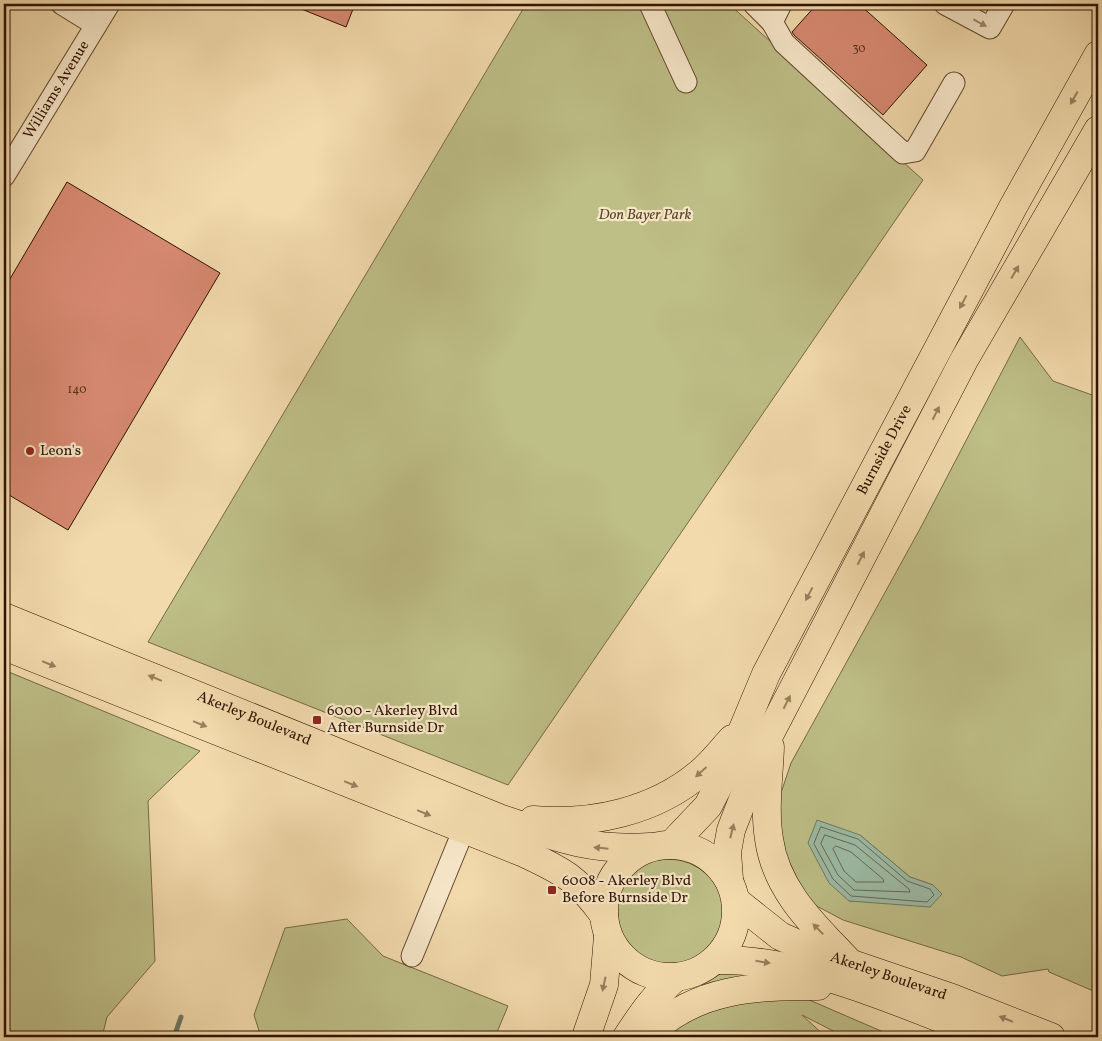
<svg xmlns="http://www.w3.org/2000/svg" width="1102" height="1041" viewBox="0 0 1102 1041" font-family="Vollkorn,serif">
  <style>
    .green { fill: #bebe87; stroke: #766844; fill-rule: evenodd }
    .water { fill: #9cbba6; stroke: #707864 }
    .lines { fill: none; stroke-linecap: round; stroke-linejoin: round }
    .shore { stroke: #666753; stroke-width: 1 }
    .stream { stroke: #707864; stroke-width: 5 }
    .building { fill: #d78971; stroke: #2f1300 }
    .minor-casing { stroke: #60452b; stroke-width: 23 }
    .major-casing { stroke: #2f1300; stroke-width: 29 }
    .minor { stroke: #f7e7c9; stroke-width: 21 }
    .major { stroke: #f2daac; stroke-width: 28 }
    .oneway { fill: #9d886f }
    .oneway2 { fill: #9a805f }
    .poi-dot { fill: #8f2418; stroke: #f7e7c9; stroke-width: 2 }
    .labels { text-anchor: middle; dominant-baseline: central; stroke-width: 4.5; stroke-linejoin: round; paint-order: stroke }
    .number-label { font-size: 12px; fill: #59301c }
    .street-label { font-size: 15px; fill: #2f1300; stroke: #f7e7c9 }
    .park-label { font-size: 15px; font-style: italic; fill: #5a4628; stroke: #f7e7c9 }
    .poi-label { font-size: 15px; fill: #2f1300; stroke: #f7e7c9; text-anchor: start }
  </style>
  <rect width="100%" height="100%" fill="#f2daac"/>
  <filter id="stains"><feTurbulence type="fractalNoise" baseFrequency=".004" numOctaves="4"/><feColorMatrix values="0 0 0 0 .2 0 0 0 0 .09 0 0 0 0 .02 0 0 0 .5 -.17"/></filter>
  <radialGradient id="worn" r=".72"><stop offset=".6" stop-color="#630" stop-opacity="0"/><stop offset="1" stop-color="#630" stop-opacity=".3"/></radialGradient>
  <!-- green -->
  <g class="green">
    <polygon points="526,4 729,4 923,180 508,785 148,642"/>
    <path d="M1020 337 1053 381 1092 395 1098 394V993L1049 972 1048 969 1002 976 961 957 843 920 781 887 765 841 791 763 921 527ZM860 835 910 877 933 885 942 894 882 902 849 901Z"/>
    <polygon points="4,670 200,751 148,801 155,961 107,1017 102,1037 4,1037"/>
    <circle cx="668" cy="916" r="57"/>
    <polygon points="347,919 383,956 508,1006 495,1037 261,1037 254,1015 285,928"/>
    <polygon points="719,961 895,1037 845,1037 802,1015 826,1037 667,1037"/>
  </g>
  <!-- water -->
  <polygon class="water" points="817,820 860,835 910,877 933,885 942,894 930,907 849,901 829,883 808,843"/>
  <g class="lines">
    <!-- shore -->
    <g class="shore">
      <polygon points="821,827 858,839 907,881 930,889 934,895 927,902 851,896 833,879 814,844"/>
      <polygon points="825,835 855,845 909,889 910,892 854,890 838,875 821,844"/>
      <polygon points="836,846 851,852 883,879 884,882 856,882 844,871 833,849"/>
    </g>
    <!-- stream -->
    <polyline class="stream" points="174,1037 181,1017"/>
  </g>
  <!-- building -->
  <g class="building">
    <polygon points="289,4 355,4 346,27"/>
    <polygon points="817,4 859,4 927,65 883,115 794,35 792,32"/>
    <polygon points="67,182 220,273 68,530 4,492 4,289"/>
  </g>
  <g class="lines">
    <!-- minor casing -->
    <g class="minor-casing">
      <g id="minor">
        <polyline points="62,4 96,25"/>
        <polyline points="650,4 686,82"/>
        <polyline points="754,4 772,22"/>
        <polyline points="781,4 772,22 784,43 903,153 915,151 954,83"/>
        <polyline points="945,4 990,28 1004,4"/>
        <path id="s1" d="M4 176 109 4"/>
        <polyline points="412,956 464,829"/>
      </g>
    </g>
    <!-- major casing -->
    <g class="major-casing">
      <g id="major">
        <path id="s2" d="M4 617 499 818C555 837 589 851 650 847"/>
        <path d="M4 646 524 853C563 871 578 879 604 915"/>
        <path d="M770 747C769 776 764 809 769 839 776 891 815 926 849 962"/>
        <path d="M533 820C591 825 654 812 700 773 712 763 721 751 732 739"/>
        <path id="s3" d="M672 844 708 806 723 777 766 674 1013 207 1098 55"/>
        <circle cx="670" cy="911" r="66"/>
        <polyline points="729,879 727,852 731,830 764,745 964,360 1098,130"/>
        <path id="s4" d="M736 901 780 936 811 950 952 998 1051 1037"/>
        <path d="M715 960C806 958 904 1005 988 1037"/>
        <polyline points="586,1037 604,985 608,936"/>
        <path d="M627 1037C642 1014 656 994 676 977"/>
        <path d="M646 1037C694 988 754 986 818 986"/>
      </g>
    </g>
    <!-- minor -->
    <use href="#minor" class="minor"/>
    <!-- major -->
    <use href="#major" class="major"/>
  </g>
  <!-- one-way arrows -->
  <defs><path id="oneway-solid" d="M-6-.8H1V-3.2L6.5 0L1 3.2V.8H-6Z" transform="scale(1.25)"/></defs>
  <use class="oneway" href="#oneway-solid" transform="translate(980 23) rotate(28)"/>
  <g class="oneway2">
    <use href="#oneway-solid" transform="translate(1074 98) rotate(119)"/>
    <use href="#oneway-solid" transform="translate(1015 272) rotate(-60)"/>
    <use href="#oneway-solid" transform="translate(963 302) rotate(118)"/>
    <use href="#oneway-solid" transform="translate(936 413) rotate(-63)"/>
    <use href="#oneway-solid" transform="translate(861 558) rotate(-63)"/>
    <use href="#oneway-solid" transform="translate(809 594) rotate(118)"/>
    <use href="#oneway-solid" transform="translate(49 664) rotate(22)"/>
    <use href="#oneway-solid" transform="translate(155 678) rotate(-158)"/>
    <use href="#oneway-solid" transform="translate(787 702) rotate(-63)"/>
    <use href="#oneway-solid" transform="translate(200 724) rotate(22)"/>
    <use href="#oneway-solid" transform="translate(701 772) rotate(138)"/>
    <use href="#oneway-solid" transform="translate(351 784) rotate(22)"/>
    <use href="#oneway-solid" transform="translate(424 813) rotate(22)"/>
    <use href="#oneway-solid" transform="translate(732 831) rotate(-76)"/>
    <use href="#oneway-solid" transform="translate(601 848) rotate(-174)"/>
    <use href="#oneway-solid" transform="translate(818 929) rotate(-134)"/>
    <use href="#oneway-solid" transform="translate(763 962) rotate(9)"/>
    <use href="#oneway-solid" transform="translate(604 984) rotate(102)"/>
    <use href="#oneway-solid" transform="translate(1006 1019) rotate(-158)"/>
  </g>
  <!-- markers -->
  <g class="poi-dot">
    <circle cx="30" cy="451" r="5"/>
    <rect x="312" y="715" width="10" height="10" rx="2.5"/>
    <rect x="547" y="885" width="10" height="10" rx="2.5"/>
  </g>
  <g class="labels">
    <!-- number labels -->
    <g class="number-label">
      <text x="859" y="49">30</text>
      <text x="77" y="390">140</text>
    </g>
    <!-- street labels -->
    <g class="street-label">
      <text stroke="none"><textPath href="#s1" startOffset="101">Williams Avenue</textPath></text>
      <text stroke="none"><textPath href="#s3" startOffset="450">Burnside Drive</textPath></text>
      <text stroke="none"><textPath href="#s2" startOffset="270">Akerley Boulevard</textPath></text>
      <text stroke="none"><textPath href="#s4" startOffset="172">Akerley Boulevard</textPath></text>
    </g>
    <!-- park labels -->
    <g class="park-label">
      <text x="645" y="215">Don Bayer Park</text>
    </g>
    <!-- poi labels -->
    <g class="poi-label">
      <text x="40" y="451">Leon's</text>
      <text x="327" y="711">6000 - Akerley Blvd<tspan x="327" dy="17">After Burnside Dr</tspan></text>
      <text x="562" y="881">6008 - Akerley Blvd<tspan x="562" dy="17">Before Burnside Dr</tspan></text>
    </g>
  </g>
  <!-- margin -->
  <rect width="1102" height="1041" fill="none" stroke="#f2daac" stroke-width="20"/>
  <rect x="5" y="5" width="1092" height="1031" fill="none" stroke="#2f1300" stroke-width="2.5"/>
  <rect x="10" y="10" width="1082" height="1021" fill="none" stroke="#2f1300"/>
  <rect width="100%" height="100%" filter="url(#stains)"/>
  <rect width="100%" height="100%" fill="url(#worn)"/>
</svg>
